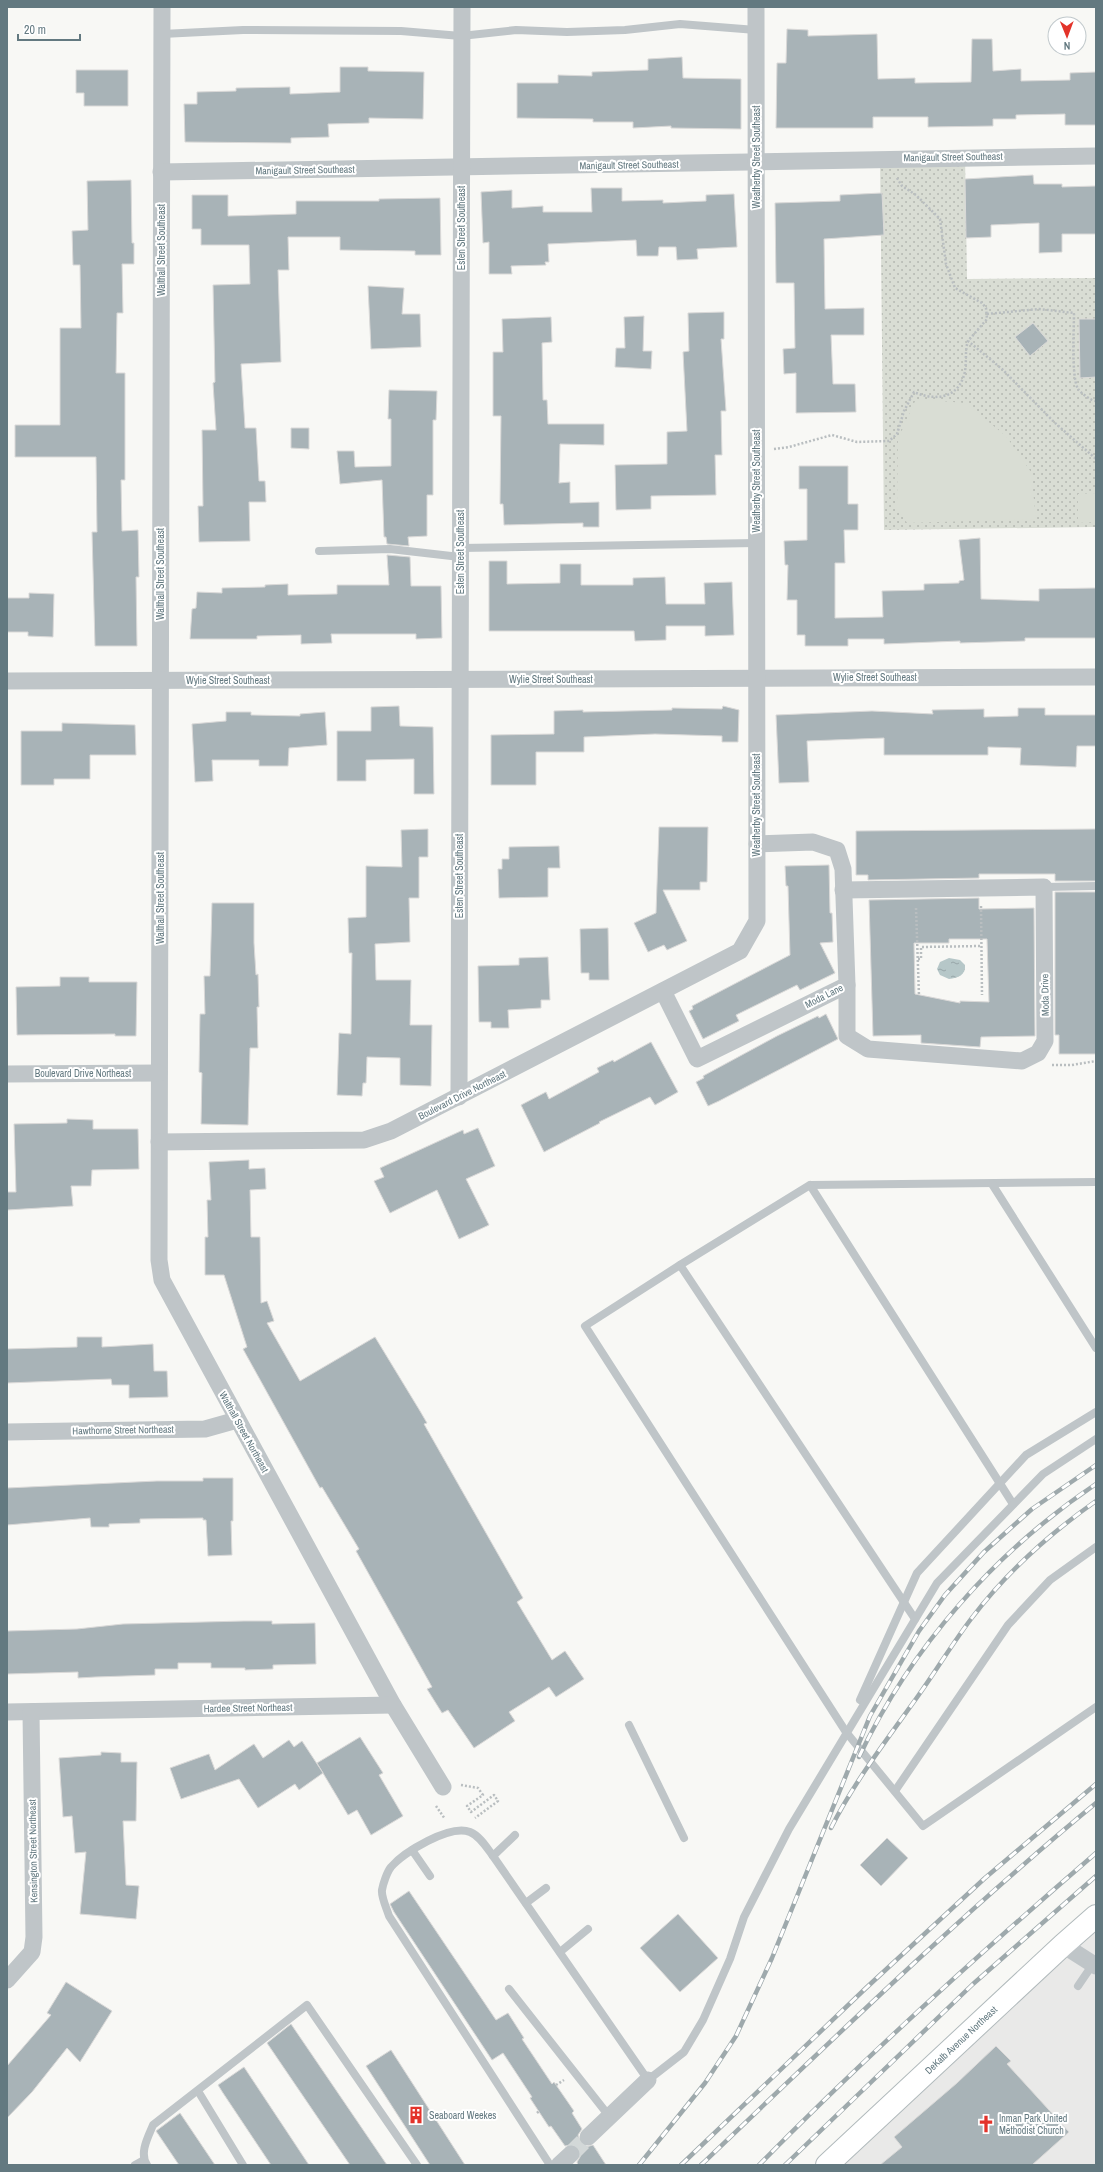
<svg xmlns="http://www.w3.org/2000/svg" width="1103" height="2172" viewBox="0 0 1103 2172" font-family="'Archivo Narrow',sans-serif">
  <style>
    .built { fill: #e9e9e8 }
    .park { fill: url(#park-dots) }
    .garden { fill: #d9ddd4 }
    .water { fill: url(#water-ripples) }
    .building { fill: #a8b3b7; stroke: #dad9d8; fill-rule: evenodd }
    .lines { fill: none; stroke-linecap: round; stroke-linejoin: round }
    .minor-tunnel { stroke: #d3d8d8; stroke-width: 17; stroke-dasharray: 17 8; stroke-linecap: butt }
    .secondary-casing { stroke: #b1babc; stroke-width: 24 }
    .path { stroke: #b9bec0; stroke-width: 2.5; stroke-dasharray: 2 2; stroke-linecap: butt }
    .service { stroke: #bfc5c8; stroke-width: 8 }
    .minor { stroke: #bfc5c8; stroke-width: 17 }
    .secondary { stroke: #fff; stroke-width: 22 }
    .rail-casing { stroke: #9ea9ac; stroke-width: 4.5 }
    .rail { stroke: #fff; stroke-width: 3; stroke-dasharray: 9; stroke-linecap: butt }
    .labels { text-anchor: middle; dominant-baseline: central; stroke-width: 4; stroke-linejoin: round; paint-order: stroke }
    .street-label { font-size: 10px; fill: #637980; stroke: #fff }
    .poi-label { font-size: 10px; fill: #637980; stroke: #fff; text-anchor: start }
  </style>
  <defs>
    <pattern id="park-dots" width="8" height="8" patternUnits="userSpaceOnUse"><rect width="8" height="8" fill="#d9ddd4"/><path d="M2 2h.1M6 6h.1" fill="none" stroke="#b4b8b1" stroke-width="1.8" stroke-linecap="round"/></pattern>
    <pattern id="water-ripples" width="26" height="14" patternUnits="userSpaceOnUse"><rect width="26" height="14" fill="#b6c7c8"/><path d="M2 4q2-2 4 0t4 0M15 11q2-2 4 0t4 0" fill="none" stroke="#98a6a8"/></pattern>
  </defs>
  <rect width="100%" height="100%" fill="#f8f8f5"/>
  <!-- built -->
  <polygon class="built" points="1096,1915 1096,2165 830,2165"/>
  <!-- park -->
  <polygon class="park" points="965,155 967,279 1096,278 1096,527 884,530 880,156"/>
  <!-- garden -->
  <g class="garden">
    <polygon points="916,399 965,403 1006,436 1031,472 1036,519 907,523 897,507 898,439"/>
    <polygon points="1096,493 1096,522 1078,523 1078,494"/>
  </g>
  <!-- water -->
  <path class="water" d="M949 958 960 960 965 965C966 975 958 978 949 979L940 975 937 969 940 962Z"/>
  <!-- building -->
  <g class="building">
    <polygon points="787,29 808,30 808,36 877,34 878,79 915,78 915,83 971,82 972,39 992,39 993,71 1021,69 1021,81 1070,80 1070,73 1096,72 1096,125 1065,125 1065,114 1016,115 1016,119 993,119 993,126 928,127 928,117 873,117 873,128 776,128 777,63 786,63"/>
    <polygon points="682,57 683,78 741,79 741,129 671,128 671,126 633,128 633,122 593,122 593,119 517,118 517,83 558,83 558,75 592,76 592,72 648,70 648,59"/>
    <polygon points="340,67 368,67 368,71 424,72 423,119 369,118 369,123 328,124 329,137 291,138 291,143 185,142 184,104 197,104 197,92 236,91 236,88 290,87 290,94 340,92"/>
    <polygon points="76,70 128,70 128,106 84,106 84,93 76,93"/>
    <polygon points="1033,175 1034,184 1062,184 1062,187 1096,186 1096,234 1062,234 1062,252 1039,253 1039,223 991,225 991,237 966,238 965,179"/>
    <polygon points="131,180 132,243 134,243 134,264 122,264 123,313 117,313 116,373 125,373 125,480 121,480 122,531 138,530 139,577 136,577 137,646 95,646 92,532 97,532 96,457 15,457 15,425 60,425 60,328 81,328 80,265 73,265 72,231 88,230 87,181"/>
    <polygon points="591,188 622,188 622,201 663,200 663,203 706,201 706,195 734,194 737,247 697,249 698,259 677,260 676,247 659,247 658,256 637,256 636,240 548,244 549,262 545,262 546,265 511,266 512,274 489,274 489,242 483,243 481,192 512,190 512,208 543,206 543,212 592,212"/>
    <polygon points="882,193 884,235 824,239 825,309 864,308 864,335 831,335 833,384 855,384 856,412 796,413 796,373 784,374 783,349 795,348 794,283 776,283 775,203 840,201 840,195"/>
    <polygon points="192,195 228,195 228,216 296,214 296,201 379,201 379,199 440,198 441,255 415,255 415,251 340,250 340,237 288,237 289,270 278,270 281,362 241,364 245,428 256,428 259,481 265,481 266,502 249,502 250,541 199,542 198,506 203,506 202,430 216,430 213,383 215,382 213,285 250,284 249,245 201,245 201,229 192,229"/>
    <polygon points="368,286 404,288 402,314 420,314 421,347 371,349"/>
    <polygon points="724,312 724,339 721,339 726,411 721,411 722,455 715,455 716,495 651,496 651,509 616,510 615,465 667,464 667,432 687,431 683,352 689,351 688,313"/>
    <polygon points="644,316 643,351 652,351 651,369 615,367 616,348 625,348 624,317"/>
    <polygon points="551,317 552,342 542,343 543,400 547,400 548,424 604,424 604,445 560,444 559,483 570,482 570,503 599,502 599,527 583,527 583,523 504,525 503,504 500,504 501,416 493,416 493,352 503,352 502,319"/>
    <polygon points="1079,319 1096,319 1096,377 1080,378"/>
    <polygon points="1033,323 1048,341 1030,356 1015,337"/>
    <polygon points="389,390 437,391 436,420 433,420 433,495 427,495 427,536 408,537 409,546 387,544 386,537 384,537 382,480 340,484 337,451 354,451 355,467 391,466 391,419 388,419"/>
    <polygon points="291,428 309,428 309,449 291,448"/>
    <polygon points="799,466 848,466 848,504 858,504 858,530 844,530 845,563 835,563 835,618 883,617 882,591 924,590 924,584 959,583 959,581 964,580 959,540 980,538 981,599 1039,601 1039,589 1096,588 1096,638 1025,638 1025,641 960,643 960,641 884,644 884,639 848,639 848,646 805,646 805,635 797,635 797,600 787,600 788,565 785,565 784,541 807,540 807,489 799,489"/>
    <polygon points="387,555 410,557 411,586 441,586 442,638 416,639 416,634 331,634 332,643 301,644 301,635 257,636 257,639 190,639 192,609 196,608 197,592 222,593 222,588 265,587 265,585 288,584 288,595 337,594 337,585 389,585"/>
    <polygon points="489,561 507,561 507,584 560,583 560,564 581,564 581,585 633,585 633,578 665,577 666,604 705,604 704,583 732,582 734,635 705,636 705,626 666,626 666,640 635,641 634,631 489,631"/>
    <polygon points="29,593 54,594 53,637 28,636 28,632 7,632 7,598 29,598"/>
    <polygon points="399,706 400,726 433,727 434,794 414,794 414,759 366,760 366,781 337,781 337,731 371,731 371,707"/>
    <polygon points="723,706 739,710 738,742 722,742 722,736 655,734 584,737 584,752 536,752 536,785 491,785 491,735 554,734 554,711 583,710 583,712 672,710 672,708 722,709"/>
    <polygon points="1018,708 1045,708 1045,715 1096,715 1096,746 1077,746 1076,767 1020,765 1021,748 988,747 988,755 884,755 884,738 807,741 809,782 779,783 776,715 872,711 933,714 932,710 984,709 984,717 1018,716"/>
    <polygon points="226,712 251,712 251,715 300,716 300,714 325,712 327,745 289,748 288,766 259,766 259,760 212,760 213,781 195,782 192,724 226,721"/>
    <polygon points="62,723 135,725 136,755 90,755 90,779 54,779 54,785 21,785 21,731 62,731"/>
    <polygon points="659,827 708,827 707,882 700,882 700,890 663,890 687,941 667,950 664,945 648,952 634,923 656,913"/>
    <polygon points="428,829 428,857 419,857 419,898 409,898 410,942 375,944 376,980 411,980 410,1025 432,1025 431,1086 400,1085 400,1058 367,1057 366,1083 363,1083 362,1096 337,1095 339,1033 351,1034 352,953 349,953 348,918 366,917 366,866 402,867 401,830"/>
    <polygon points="1096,829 1096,881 1055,881 1055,874 979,874 979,878 868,880 868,875 856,875 856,831"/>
    <polygon points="559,846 560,868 548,868 548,897 499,898 498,869 502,869 502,859 509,859 509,847"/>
    <polygon points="829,865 830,913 832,913 833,942 820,943 835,973 800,990 797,985 736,1015 739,1021 703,1039 689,1011 693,1009 692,1006 790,955 788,886 786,886 785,866"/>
    <polygon points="1055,892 1096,892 1096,1054 1059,1054 1059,1035 1055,1035"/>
    <path d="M979 898V909L1034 908 1035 1036 981 1037 980 1047 921 1043V1035L873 1036 869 900ZM949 939H987L989 1002 960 1001V1003L915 994 914 943H949Z"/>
    <polygon points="212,903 254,903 254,943 256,975 258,974 259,1007 257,1007 258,1048 250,1048 248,1125 201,1124 202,1073 199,1072 200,1014 205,1014 204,976 210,976"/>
    <polygon points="608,928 609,980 589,980 589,973 581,973 580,929"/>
    <polygon points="548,957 550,1000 541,1000 541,1008 508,1010 509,1028 491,1028 491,1022 479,1022 478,966 519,965 519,958"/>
    <polygon points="60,977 89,977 89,982 137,982 136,1036 115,1036 115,1034 17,1035 16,987 60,986"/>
    <polygon points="826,1014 838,1039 719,1101 708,1106 696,1082 704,1078 703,1076 777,1036 818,1016 819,1018"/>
    <polygon points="651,1042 678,1092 655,1105 650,1097 599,1122 600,1123 544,1152 521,1105 546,1092 549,1099 599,1072 597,1068 613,1060 614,1062"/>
    <polygon points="67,1119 93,1120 93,1129 138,1129 139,1169 92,1170 91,1186 71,1186 73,1206 7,1210 7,1192 16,1192 14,1124 67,1123"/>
    <polygon points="478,1128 495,1166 466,1179 489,1225 459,1239 437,1190 390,1213 374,1181 384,1177 380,1168 463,1130 464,1134"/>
    <polygon points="249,1160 249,1169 265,1168 266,1189 250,1190 251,1237 260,1237 261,1303 267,1301 274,1321 267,1323 300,1381 375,1337 420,1411 427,1423 424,1424 523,1598 517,1602 552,1660 565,1651 584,1679 556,1697 549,1687 509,1712 515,1721 474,1748 448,1710 442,1713 427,1689 432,1687 356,1551 359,1549 322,1487 320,1488 243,1349 247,1347 224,1275 205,1275 205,1237 208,1237 207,1200 211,1200 209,1162"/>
    <polygon points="77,1337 102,1337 102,1347 153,1344 154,1371 167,1371 168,1397 129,1398 129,1385 112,1385 111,1379 7,1383 7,1349 77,1347"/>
    <polygon points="203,1478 233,1478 233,1521 231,1521 232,1555 208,1556 206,1520 203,1520 203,1518 140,1519 140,1523 109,1524 109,1527 91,1527 90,1518 7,1525 7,1488 157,1481 203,1481"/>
    <polygon points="244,1621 272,1621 272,1624 315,1623 316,1664 273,1665 273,1669 245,1670 245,1668 211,1668 211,1663 178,1663 178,1669 155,1669 155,1675 95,1677 78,1678 78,1672 7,1674 7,1631 77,1629 123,1624"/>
    <polygon points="360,1737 383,1773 379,1775 403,1816 371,1835 357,1810 348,1815 317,1763"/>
    <polygon points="289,1740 294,1747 302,1741 323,1773 299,1790 295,1784 258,1808 239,1779 181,1799 170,1768 209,1754 215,1770 254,1744 263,1758"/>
    <polygon points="101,1752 121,1753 121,1762 137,1762 136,1821 123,1821 126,1885 139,1886 136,1919 80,1914 86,1852 75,1853 72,1816 63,1817 59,1758 101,1755"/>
    <polygon points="887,1838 908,1858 881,1886 860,1865"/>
    <polygon points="409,1891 496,2020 508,2013 524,2038 522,2039 552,2084 554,2082 574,2111 572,2113 582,2129 578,2135 581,2144 586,2147 593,2145 606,2165 578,2165 577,2162 580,2157 581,2152 579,2148 574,2144 565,2146 551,2126 549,2127 530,2098 532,2097 503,2053 492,2060 394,1912 390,1904"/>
    <polygon points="678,1914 718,1958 680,1992 640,1948"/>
    <polygon points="66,1982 112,2011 80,2062 67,2048 32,2092 7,2118 7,2066 51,2015 47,2013"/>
    <polygon points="291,2024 387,2165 350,2165 267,2043"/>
    <polygon points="996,2046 1011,2061 1007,2064 1069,2132 1032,2165 880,2165 902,2147 894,2137 957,2083"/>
    <polygon points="391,2050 465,2165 430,2165 366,2066"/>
    <polygon points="244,2067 309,2165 271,2165 223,2093 218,2085"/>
    <polygon points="180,2113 215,2165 179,2165 156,2131"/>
  </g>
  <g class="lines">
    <!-- minor-tunnel -->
    <polyline class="minor-tunnel" points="571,2154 588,2137"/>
    <!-- secondary casing -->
    <g class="secondary-casing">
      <polyline id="secondary" points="827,2165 1063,1945 1096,1916"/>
    </g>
    <!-- path -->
    <g class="path">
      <polyline points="897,178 902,186 916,195 940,219 946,264 955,288 982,303 986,308 987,319 968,341 1002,369 1054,422 1096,459"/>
      <path d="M987 314 1039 309 1074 313C1074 329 1071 376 1078 389 1081 393 1091 401 1096 401"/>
      <path d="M774 449 789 447 832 435 857 442 889 441 897 434 904 411 914 392C932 400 955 400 963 378 968 367 964 352 968 341"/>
      <polyline points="981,906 982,995"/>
      <polyline points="916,908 919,996"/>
      <polyline points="918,959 921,959 921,947 981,946"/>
      <polyline points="1052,1065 1072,1065 1096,1061"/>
      <polyline points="461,1785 478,1788 483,1795 467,1806 471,1812 494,1795 498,1801 475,1818"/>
      <polyline points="436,1806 445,1819"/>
      <polyline points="556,2085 564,2080"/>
      <polyline points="537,2113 539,2111"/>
    </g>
    <!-- service -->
    <g class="service">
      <polyline points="162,34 243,30 401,31 461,36 516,30 567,32 625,30 680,24 756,30"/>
      <polyline points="460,548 756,543"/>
      <polyline points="319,551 390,549 460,557"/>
      <polyline points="1044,887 1096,886"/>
      <polyline points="1096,1182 810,1185 680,1265 585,1326 846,1732 923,1826 1096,1707"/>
      <polyline points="992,1184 1096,1348"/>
      <polyline points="810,1185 1013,1504"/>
      <polyline points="680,1265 915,1619"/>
      <polyline points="860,1700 917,1573 1026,1455 1096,1412"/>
      <polyline points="629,1725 684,1838"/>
      <polyline points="895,1791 1008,1625 1050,1580 1096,1547"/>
      <polyline points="412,1850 430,1876"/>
      <polyline points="493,1856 515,1835"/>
      <polyline points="526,1903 546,1888"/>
      <polyline points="560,1952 588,1929"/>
      <polyline points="1078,1986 1093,1964"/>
      <polyline points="509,1989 609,2116"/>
      <polyline points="198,2091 243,2165"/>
      <polyline points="135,2165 144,2160"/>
      <path d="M147 2165C139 2153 148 2137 153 2125L307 2005 417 2165"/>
      <path d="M550 2165 389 1916C387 1909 381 1897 382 1890 383 1884 387 1872 391 1867 404 1852 450 1824 470 1832 480 1836 487 1848 493 1856L648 2080 684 2052 703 2020 730 1959 744 1917 789 1829 937 1583 1043 1474 1096 1439"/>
    </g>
    <!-- minor -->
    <g class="minor">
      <polyline points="162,7 159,1260 162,1280 393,1705 443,1787"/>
      <polyline points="161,172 1096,156"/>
      <polyline points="7,681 1096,677"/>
      <polyline points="843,890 1044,887 1045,1041 1038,1053 1022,1061 868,1049 847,1036 847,985"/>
      <polyline points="663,991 697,1059 847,985 843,869 837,850 813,842 757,844"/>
      <polyline points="7,1074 159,1073"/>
      <polyline points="459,1097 462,7"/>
      <polyline points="159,1142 364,1140 391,1131 740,951 757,921 756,7"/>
      <polyline points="7,1432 205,1429 237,1420"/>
      <polyline points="7,1712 393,1705"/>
      <polyline points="1063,1945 1096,1966"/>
      <polyline points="7,1980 32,1952 34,1937 31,1712"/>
      <polyline points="588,2137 648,2080"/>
      <polyline points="559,2165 571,2154"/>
    </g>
    <!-- secondary -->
    <use href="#secondary" class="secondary"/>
    <!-- rail casing -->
    <g class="rail-casing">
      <g id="rail">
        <path d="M859 1757C911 1647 996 1551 1096 1484"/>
        <path d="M831 1828C854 1782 888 1738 918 1696 936 1671 952 1644 971 1619 1006 1573 1049 1534 1096 1501"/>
        <polyline points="639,2165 705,2083 736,2036 772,1958 870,1716 919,1631 945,1595 984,1552 1032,1509 1096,1465"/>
        <polyline points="681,2165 866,1988 985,1878 1096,1784"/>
        <path d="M701 2165C830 2042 958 1917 1096 1803"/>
        <path d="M759 2165C866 2056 980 1953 1096 1853"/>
        <polyline points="785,2165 973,1984 1096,1876"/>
      </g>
    </g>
    <!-- rail -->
    <use href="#rail" class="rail"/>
  </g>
  <!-- icons -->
  <defs>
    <g id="building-bare" transform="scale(1.38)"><path d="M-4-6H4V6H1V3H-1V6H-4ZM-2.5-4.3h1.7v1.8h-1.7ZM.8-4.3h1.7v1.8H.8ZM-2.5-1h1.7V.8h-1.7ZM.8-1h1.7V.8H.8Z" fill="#e3332a" stroke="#fff" stroke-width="2.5" paint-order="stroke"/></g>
    <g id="church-bare" transform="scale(1.38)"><path d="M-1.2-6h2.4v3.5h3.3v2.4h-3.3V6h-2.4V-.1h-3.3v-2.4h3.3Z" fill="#e3332a" stroke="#fff" stroke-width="2.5" paint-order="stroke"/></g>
  </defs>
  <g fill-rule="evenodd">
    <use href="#building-bare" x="416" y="2115"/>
    <use href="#church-bare" x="986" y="2124"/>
  </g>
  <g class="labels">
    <!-- street labels -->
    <g class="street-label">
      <text transform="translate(756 157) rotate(-90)">Weatherby Street Southeast</text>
      <text transform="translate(953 157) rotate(-1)">Manigault Street Southeast</text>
      <text transform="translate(629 165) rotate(-1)">Manigault Street Southeast</text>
      <text transform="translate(305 170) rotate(-1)">Manigault Street Southeast</text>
      <text transform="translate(461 228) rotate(-90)">Esten Street Southeast</text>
      <text transform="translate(161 250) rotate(-90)">Walthall Street Southeast</text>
      <text transform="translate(756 481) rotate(-90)">Weatherby Street Southeast</text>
      <text transform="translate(460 552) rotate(-90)">Esten Street Southeast</text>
      <text transform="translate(160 574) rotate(-90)">Walthall Street Southeast</text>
      <text x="875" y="677">Wylie Street Southeast</text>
      <text x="551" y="679">Wylie Street Southeast</text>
      <text x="228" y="680">Wylie Street Southeast</text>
      <text transform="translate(756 805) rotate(-90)">Weatherby Street Southeast</text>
      <text transform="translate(459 876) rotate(-90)">Esten Street Southeast</text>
      <text transform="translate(160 898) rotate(-90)">Walthall Street Southeast</text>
      <text transform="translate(1045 995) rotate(-91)">Moda Drive</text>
      <text transform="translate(824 996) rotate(-27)">Moda Lane</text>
      <text x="83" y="1073">Boulevard Drive Northeast</text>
      <text transform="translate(462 1095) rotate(-27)">Boulevard Drive Northeast</text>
      <text transform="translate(123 1430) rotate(-1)">Hawthorne Street Northeast</text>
      <text transform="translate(244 1432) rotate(61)">Walthall Street Northeast</text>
      <text transform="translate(248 1708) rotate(-1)">Hardee Street Northeast</text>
      <text transform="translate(33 1851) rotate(-91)">Kensington Street Northeast</text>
      <text transform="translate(961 2040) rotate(-43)">DeKalb Avenue Northeast</text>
    </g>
    <!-- poi labels -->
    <g class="poi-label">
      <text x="429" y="2115">Seaboard Weekes</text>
      <text x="999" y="2118">Inman Park United<tspan x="999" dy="12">Methodist Church</tspan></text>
    </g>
  </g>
  <!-- border -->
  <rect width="1103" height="2172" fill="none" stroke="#637980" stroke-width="16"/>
  <!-- north arrow -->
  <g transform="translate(1067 36) rotate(179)"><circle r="19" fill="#ffffff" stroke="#c1c9cc"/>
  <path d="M0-3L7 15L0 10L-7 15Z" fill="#e3332a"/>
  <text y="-6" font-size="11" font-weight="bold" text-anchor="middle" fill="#637980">N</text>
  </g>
  <!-- scale -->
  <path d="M18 34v6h62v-6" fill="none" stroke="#637980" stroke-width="2"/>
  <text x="24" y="34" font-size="12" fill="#637980" stroke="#ffffff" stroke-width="3" paint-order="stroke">20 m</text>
</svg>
